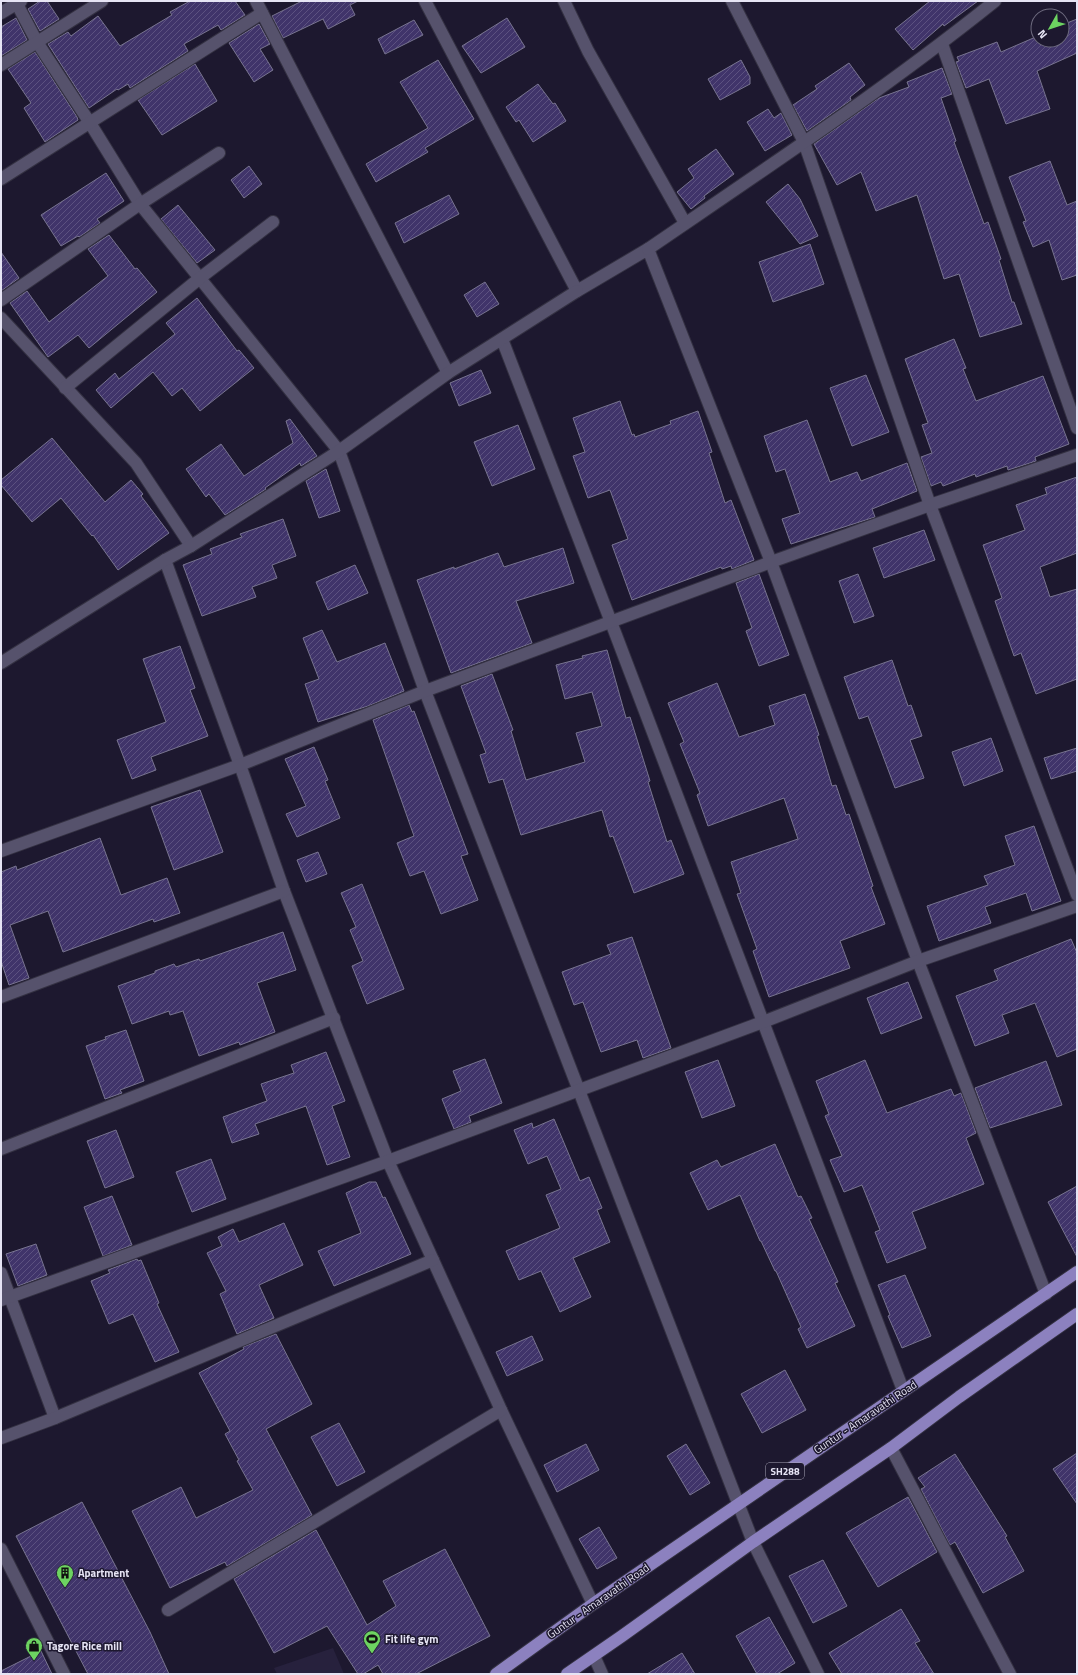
<svg xmlns="http://www.w3.org/2000/svg" width="1078" height="1675" viewBox="0 0 1078 1675" font-family="'Titillium Web',sans-serif">
  <style>
    .built { fill: #27213d }
    .building { fill: url(#building-hatch); stroke: #787490 }
    .lines { fill: none; stroke-linecap: round; stroke-linejoin: round }
    .minor-casing { stroke: #343142; stroke-width: 14 }
    .major-casing { stroke: #343142; stroke-width: 14 }
    .minor { stroke: #56526c; stroke-width: 12 }
    .major { stroke: #8c81bf; stroke-width: 12 }
    .labels { text-anchor: middle; dominant-baseline: central; stroke-width: 3; stroke-linejoin: round; paint-order: stroke }
    .shield { fill: #1d182f; stroke: #aaa7b9; stroke-width: 1 }
    .shield-label { font-size: 10px; font-weight: bold; fill: #e6e4f4 }
    .street-label { font-size: 11px; fill: #e6e4f4; stroke: #1d182f }
    .poi-label { font-size: 11px; font-weight: bold; fill: #e6e4f4; stroke: #1d182f; text-anchor: start }
  </style>
  <defs>
    <pattern id="building-hatch" width="6" height="6" patternUnits="userSpaceOnUse"><rect width="6" height="6" fill="#40346a"/><path d="M-1 1l2-2M0 6l6-6M5 7l2-2" fill="none" stroke="#5c5180"/></pattern>
  </defs>
  <rect width="100%" height="100%" fill="#1d182f"/>
  <!-- built -->
  <polygon class="built" points="333,1648 344,1674 277,1674 274,1668"/>
  <!-- building -->
  <g class="building">
    <polygon points="40,1 47,1 59,19 40,31 28,9"/>
    <polygon points="190,1 235,1 245,15 221,30 218,25 184,44 188,51 130,88 128,84 118,90 117,89 89,108 48,44 68,32 71,36 98,16 120,46 172,15 170,12"/>
    <polygon points="302,1 358,1 350,5 355,15 328,29 323,19 283,38 272,16"/>
    <polygon points="930,1 978,1 944,26 943,24 913,50 895,29"/>
    <polygon points="16,18 27,40 1,56 1,27"/>
    <polygon points="507,18 525,47 481,73 462,46"/>
    <polygon points="1077,19 1077,53 1037,71 1050,109 1006,124 989,79 966,88 956,62 959,61 957,57 997,42 1001,52 1038,36 1038,40 1062,40 1062,25"/>
    <polygon points="414,20 423,35 385,54 378,39"/>
    <polygon points="259,24 270,44 260,49 273,70 254,82 229,43"/>
    <polygon points="35,52 77,117 78,120 45,142 24,108 31,103 8,69"/>
    <polygon points="438,60 474,119 425,148 428,152 376,182 366,164 428,128 400,82"/>
    <polygon points="741,60 750,77 750,84 720,100 708,79"/>
    <polygon points="849,63 865,85 850,97 851,100 807,131 793,105 817,89 815,86"/>
    <polygon points="195,64 217,101 162,135 138,100"/>
    <polygon points="942,68 952,94 941,98 956,141 954,142 984,224 988,222 1001,259 999,260 1012,302 1014,302 1022,324 980,337 959,274 944,279 917,195 876,211 861,172 837,185 814,144 879,98 909,87 907,82"/>
    <polygon points="538,84 553,104 555,103 566,121 533,142 519,120 516,122 506,107"/>
    <polygon points="768,109 774,118 781,113 792,135 765,151 747,122"/>
    <polygon points="716,149 734,174 704,196 705,198 691,209 677,192 694,178 688,169"/>
    <polygon points="1050,161 1067,205 1077,201 1077,275 1062,280 1049,240 1033,247 1023,222 1026,221 1009,177"/>
    <polygon points="249,166 262,184 244,198 231,180"/>
    <polygon points="106,173 124,201 97,219 100,223 79,237 78,236 61,246 41,215"/>
    <polygon points="788,184 800,199 818,236 800,244 766,202"/>
    <polygon points="449,195 459,214 404,243 395,223"/>
    <polygon points="178,205 215,250 197,263 161,219"/>
    <polygon points="109,235 135,269 137,268 157,292 89,348 78,335 48,357 10,303 27,291 49,322 108,276 88,249"/>
    <polygon points="810,244 824,284 773,302 759,262"/>
    <polygon points="1,252 19,278 1,291"/>
    <polygon points="485,282 499,304 477,317 464,295"/>
    <polygon points="197,298 237,351 239,350 254,368 200,411 182,388 172,396 153,372 111,408 96,390 115,373 119,379 175,334 166,323"/>
    <polygon points="954,339 966,368 963,369 976,401 1043,376 1069,444 1035,457 1036,461 1008,470 1007,466 976,477 975,474 943,486 941,482 931,486 921,457 932,453 922,425 928,423 905,359"/>
    <polygon points="481,370 491,393 459,406 450,383"/>
    <polygon points="866,375 889,432 852,446 830,388"/>
    <polygon points="620,401 632,435 634,434 635,437 671,424 670,421 698,411 712,452 709,453 725,503 731,500 754,560 732,569 731,566 722,569 721,567 632,600 612,545 628,539 610,490 588,498 573,456 585,452 573,418"/>
    <polygon points="290,419 317,456 301,466 300,463 265,488 266,489 225,515 209,494 206,497 186,469 221,444 244,476 293,443 286,421"/>
    <polygon points="807,420 830,482 857,472 861,481 907,463 917,491 872,509 875,517 791,544 782,519 800,513 785,469 776,472 764,436"/>
    <polygon points="518,425 535,469 492,486 474,442"/>
    <polygon points="52,438 105,502 131,480 143,494 141,496 169,533 118,570 93,535 92,536 61,498 32,522 1,485 1,480"/>
    <polygon points="326,469 340,511 319,518 306,481"/>
    <polygon points="1077,477 1077,553 1040,567 1050,597 1077,589 1077,679 1036,694 1021,653 1014,656 995,601 1002,598 983,545 1025,530 1016,505 1047,494 1045,488"/>
    <polygon points="283,519 296,556 272,565 277,578 252,587 256,597 202,616 183,565 212,554 210,549 242,537 240,534"/>
    <polygon points="924,530 935,560 884,578 873,548"/>
    <polygon points="563,548 574,583 516,601 532,643 451,673 417,580 454,567 454,569 498,553 504,567"/>
    <polygon points="355,565 368,593 328,610 316,582"/>
    <polygon points="759,574 789,655 759,666 746,631 752,628 736,583"/>
    <polygon points="858,574 874,616 854,623 839,581"/>
    <polygon points="322,630 337,662 385,643 404,691 368,706 318,722 305,684 319,679 303,638"/>
    <polygon points="180,646 195,688 190,690 208,736 151,757 156,770 132,779 117,740 166,722 143,659"/>
    <polygon points="607,650 626,718 630,717 650,781 648,782 667,842 671,840 684,874 634,893 613,836 610,837 602,810 521,835 503,779 489,783 480,755 486,753 461,686 492,674 513,730 511,731 526,780 585,762 576,733 602,726 592,692 565,699 556,665 583,658 582,656"/>
    <polygon points="892,660 908,706 911,705 922,736 910,740 924,778 895,788 868,716 859,719 844,677"/>
    <polygon points="717,683 739,737 775,725 769,706 805,694 819,735 817,736 832,786 836,785 846,815 849,814 873,886 871,887 885,924 840,941 850,968 769,997 753,951 757,949 737,894 741,893 731,862 798,839 784,798 708,826 697,795 700,793 680,744 684,742 668,703"/>
    <polygon points="409,705 412,712 414,711 468,854 461,856 478,900 441,914 424,871 410,876 397,843 414,836 373,720"/>
    <polygon points="991,738 1003,771 964,786 952,752"/>
    <polygon points="314,747 328,780 325,781 340,818 297,837 286,814 306,806 285,759"/>
    <polygon points="1077,748 1077,771 1051,779 1044,758"/>
    <polygon points="200,790 223,852 174,870 151,807"/>
    <polygon points="1034,826 1061,901 1032,911 1026,893 985,907 991,923 939,941 927,906 988,885 984,876 1015,865 1005,836"/>
    <polygon points="100,838 121,895 167,878 180,913 154,922 153,919 63,952 48,911 10,925 29,978 9,985 1,961 1,872 16,866 17,870"/>
    <polygon points="318,852 327,874 306,882 297,860"/>
    <polygon points="362,884 404,989 367,1004 352,966 363,961 350,930 356,927 341,893"/>
    <polygon points="283,932 296,970 257,983 275,1032 240,1045 239,1042 199,1056 183,1011 170,1015 169,1011 132,1024 118,986 155,973 155,971 174,964 176,967 199,959 200,961"/>
    <polygon points="632,937 671,1048 643,1058 637,1040 601,1052 583,1002 574,1005 562,972 611,954 607,945"/>
    <polygon points="1071,939 1077,953 1077,1049 1057,1057 1035,1003 1002,1015 1009,1033 975,1046 956,996 998,980 994,970"/>
    <polygon points="908,982 922,1018 881,1034 867,998"/>
    <polygon points="126,1030 144,1081 120,1090 122,1093 105,1099 86,1046 106,1039 105,1037"/>
    <polygon points="326,1052 345,1101 332,1106 350,1157 327,1165 306,1106 255,1124 259,1134 232,1143 223,1117 267,1101 261,1084 294,1073 291,1065"/>
    <polygon points="485,1059 502,1103 469,1116 471,1122 454,1129 442,1099 461,1091 453,1071"/>
    <polygon points="718,1060 735,1106 702,1118 685,1072"/>
    <polygon points="865,1060 887,1113 951,1089 954,1096 961,1093 976,1133 966,1138 984,1184 912,1212 926,1248 887,1263 875,1232 880,1230 862,1185 844,1192 830,1160 842,1156 825,1116 829,1114 816,1081"/>
    <polygon points="1046,1061 1062,1105 990,1128 975,1088"/>
    <polygon points="554,1119 580,1181 589,1177 602,1208 597,1210 610,1242 573,1258 591,1297 560,1312 541,1271 519,1280 506,1251 560,1228 546,1195 561,1189 547,1156 528,1164 514,1130 532,1123 533,1128"/>
    <polygon points="116,1130 134,1177 105,1188 87,1141"/>
    <polygon points="775,1144 798,1197 801,1196 812,1218 809,1219 838,1282 835,1283 855,1326 807,1348 798,1329 801,1327 776,1271 775,1271 761,1241 760,1241 740,1195 708,1210 690,1173 717,1160 721,1167"/>
    <polygon points="211,1159 226,1199 192,1212 176,1172"/>
    <polygon points="369,1182 376,1182 383,1198 385,1197 411,1254 334,1286 318,1251 361,1233 346,1193"/>
    <polygon points="1077,1186 1077,1257 1048,1202"/>
    <polygon points="112,1196 132,1245 103,1256 84,1207"/>
    <polygon points="284,1223 303,1265 259,1285 274,1318 237,1334 220,1294 226,1291 207,1253 222,1246 218,1237 233,1229 239,1242"/>
    <polygon points="36,1244 47,1275 18,1286 6,1254"/>
    <polygon points="137,1259 138,1261 141,1260 159,1303 157,1304 179,1352 155,1362 133,1314 109,1324 91,1281 110,1273 108,1270"/>
    <polygon points="905,1275 931,1336 902,1348 888,1316 890,1315 878,1285"/>
    <polygon points="276,1334 312,1404 266,1429 312,1515 227,1566 225,1562 170,1588 132,1511 181,1487 196,1518 253,1490 237,1461 239,1460 225,1434 230,1431 199,1373 244,1349 243,1347"/>
    <polygon points="532,1336 543,1360 507,1376 496,1352"/>
    <polygon points="785,1370 806,1410 762,1433 741,1394"/>
    <polygon points="339,1423 365,1472 337,1486 311,1437"/>
    <polygon points="586,1444 599,1470 557,1492 544,1465"/>
    <polygon points="686,1444 710,1483 690,1495 667,1456"/>
    <polygon points="1077,1453 1077,1504 1053,1469"/>
    <polygon points="955,1454 1007,1536 1005,1537 1024,1571 983,1593 955,1542 950,1545 921,1489 925,1487 918,1478"/>
    <polygon points="908,1497 937,1552 878,1587 846,1533"/>
    <polygon points="82,1502 150,1632 169,1674 88,1674 16,1536"/>
    <polygon points="599,1527 617,1558 597,1569 579,1539"/>
    <polygon points="316,1530 367,1625 396,1606 383,1581 445,1549 490,1636 416,1674 383,1674 378,1665 363,1674 358,1674 327,1626 274,1653 234,1579"/>
    <polygon points="823,1560 847,1606 813,1623 789,1576"/>
    <polygon points="901,1609 920,1641 915,1643 934,1674 842,1674 829,1653"/>
    <polygon points="769,1617 795,1663 777,1674 757,1674 736,1636"/>
    <polygon points="41,1651 52,1674 1,1674 1,1671"/>
    <polygon points="682,1653 695,1674 647,1674"/>
  </g>
  <g class="lines">
    <!-- minor casing -->
    <g class="minor-casing">
      <g id="minor">
        <polyline points="256,1 448,373"/>
        <polyline points="425,1 577,291 648,249 771,562 918,961 1046,1294"/>
        <polyline points="564,1 588,51 685,223"/>
        <polyline points="732,1 804,142 930,505 1077,895"/>
        <polyline points="17,4 37,42 90,123 140,204 339,451 425,691 753,1542 818,1674"/>
        <polyline points="1,13 21,1"/>
        <polyline points="942,44 1077,428"/>
        <polyline points="1,65 102,1"/>
        <polyline points="1,179 262,13"/>
        <path d="M648 249C765 169 884 90 995 1"/>
        <polyline points="1,300 140,204 219,153"/>
        <polyline points="1,318 136,463 191,546"/>
        <polyline points="502,339 611,622 903,1390"/>
        <polyline points="65,388 200,278 273,222"/>
        <polyline points="165,560 240,765 284,891 388,1161 501,1410 593,1604"/>
        <polyline points="1,663 165,560 191,546 339,451 448,373 577,291"/>
        <polyline points="1,851 240,765 425,691 771,562 930,505 1077,455"/>
        <polyline points="1,997 284,891"/>
        <polyline points="1,1149 334,1018"/>
        <polyline points="1,1273 55,1418"/>
        <polyline points="1,1300 388,1161 763,1022 918,961 1077,906"/>
        <polyline points="1,1438 55,1418 433,1260"/>
        <polyline points="891,1448 1010,1674"/>
        <polyline points="1,1549 64,1674"/>
        <polyline points="168,1610 501,1410"/>
        <polyline points="594,1656 602,1674"/>
      </g>
    </g>
    <!-- major casing -->
    <g class="major-casing">
      <g id="major">
        <polyline points="496,1674 593,1604 1077,1272"/>
        <polyline points="567,1674 622,1636 753,1542 891,1448 959,1397 1077,1314"/>
      </g>
    </g>
    <!-- minor -->
    <use href="#minor" class="minor"/>
    <!-- major -->
    <use href="#major" class="major"/>
  </g>
  <!-- icons -->
  <defs>
    <g id="building-pin" transform="scale(0.9)"><path d="M0 17L-7.5 6A9.5 9.5 0 1 1 7.5 6Z" fill="#6dd361" stroke="#1d182f"/><path d="M-4-6H4V6H1V3H-1V6H-4ZM-2.5-4.3h1.7v1.8h-1.7ZM.8-4.3h1.7v1.8H.8ZM-2.5-1h1.7V.8h-1.7ZM.8-1h1.7V.8H.8Z" fill="#111"/></g>
    <g id="stadium-pin" transform="scale(0.9)"><path d="M0 17L-7.5 6A9.5 9.5 0 1 1 7.5 6Z" fill="#6dd361" stroke="#1d182f"/><path d="M0-5a6.5 5 0 1 0 0 10a6.5 5 0 1 0 0-10ZM-3.5-1.8h7v3.6h-7Z" fill="#111"/></g>
    <g id="shop-pin" transform="scale(0.9)"><path d="M0 17L-7.5 6A9.5 9.5 0 1 1 7.5 6Z" fill="#6dd361" stroke="#1d182f"/><path d="M-5-2.5h2.3a2.7 3.5 0 0 1 5.4 0H5L5.5 6h-11ZM-1.5-2.5h3a1.5 2.3 0 0 0-3 0Z" fill="#111"/></g>
  </defs>
  <g fill-rule="evenodd">
    <use href="#building-pin" x="65" y="1573"/>
    <use href="#stadium-pin" x="372" y="1639"/>
    <use href="#shop-pin" x="34" y="1646"/>
  </g>
  <g class="labels">
    <!-- shield labels -->
    <rect class="shield" x="766" y="1463" width="38" height="16" rx="3"/>
    <g class="shield-label">
      <text x="785" y="1471">SH288</text>
    </g>
    <!-- street labels -->
    <g class="street-label">
      <text transform="translate(865 1417) rotate(-34)">Guntur - Amaravathi Road</text>
      <text transform="translate(598 1601) rotate(-35)">Guntur - Amaravathi Road</text>
    </g>
    <!-- poi labels -->
    <g class="poi-label">
      <text x="78" y="1573">Apartment</text>
      <text x="385" y="1639">Fit life gym</text>
      <text x="47" y="1646">Tagore Rice mill</text>
    </g>
  </g>
  <!-- border -->
  <rect width="1078" height="1675" fill="none" stroke="#e6e4f4" stroke-width="4"/>
  <!-- north arrow -->
  <g transform="translate(1050 28) rotate(231)"><circle r="19" fill="#1d182f" stroke="#6d6a7e"/>
  <path d="M0-3L7 15L0 10L-7 15Z" fill="#6dd361"/>
  <text y="-6" font-size="11" font-weight="bold" text-anchor="middle" fill="#e6e4f4">N</text>
  </g>
</svg>
